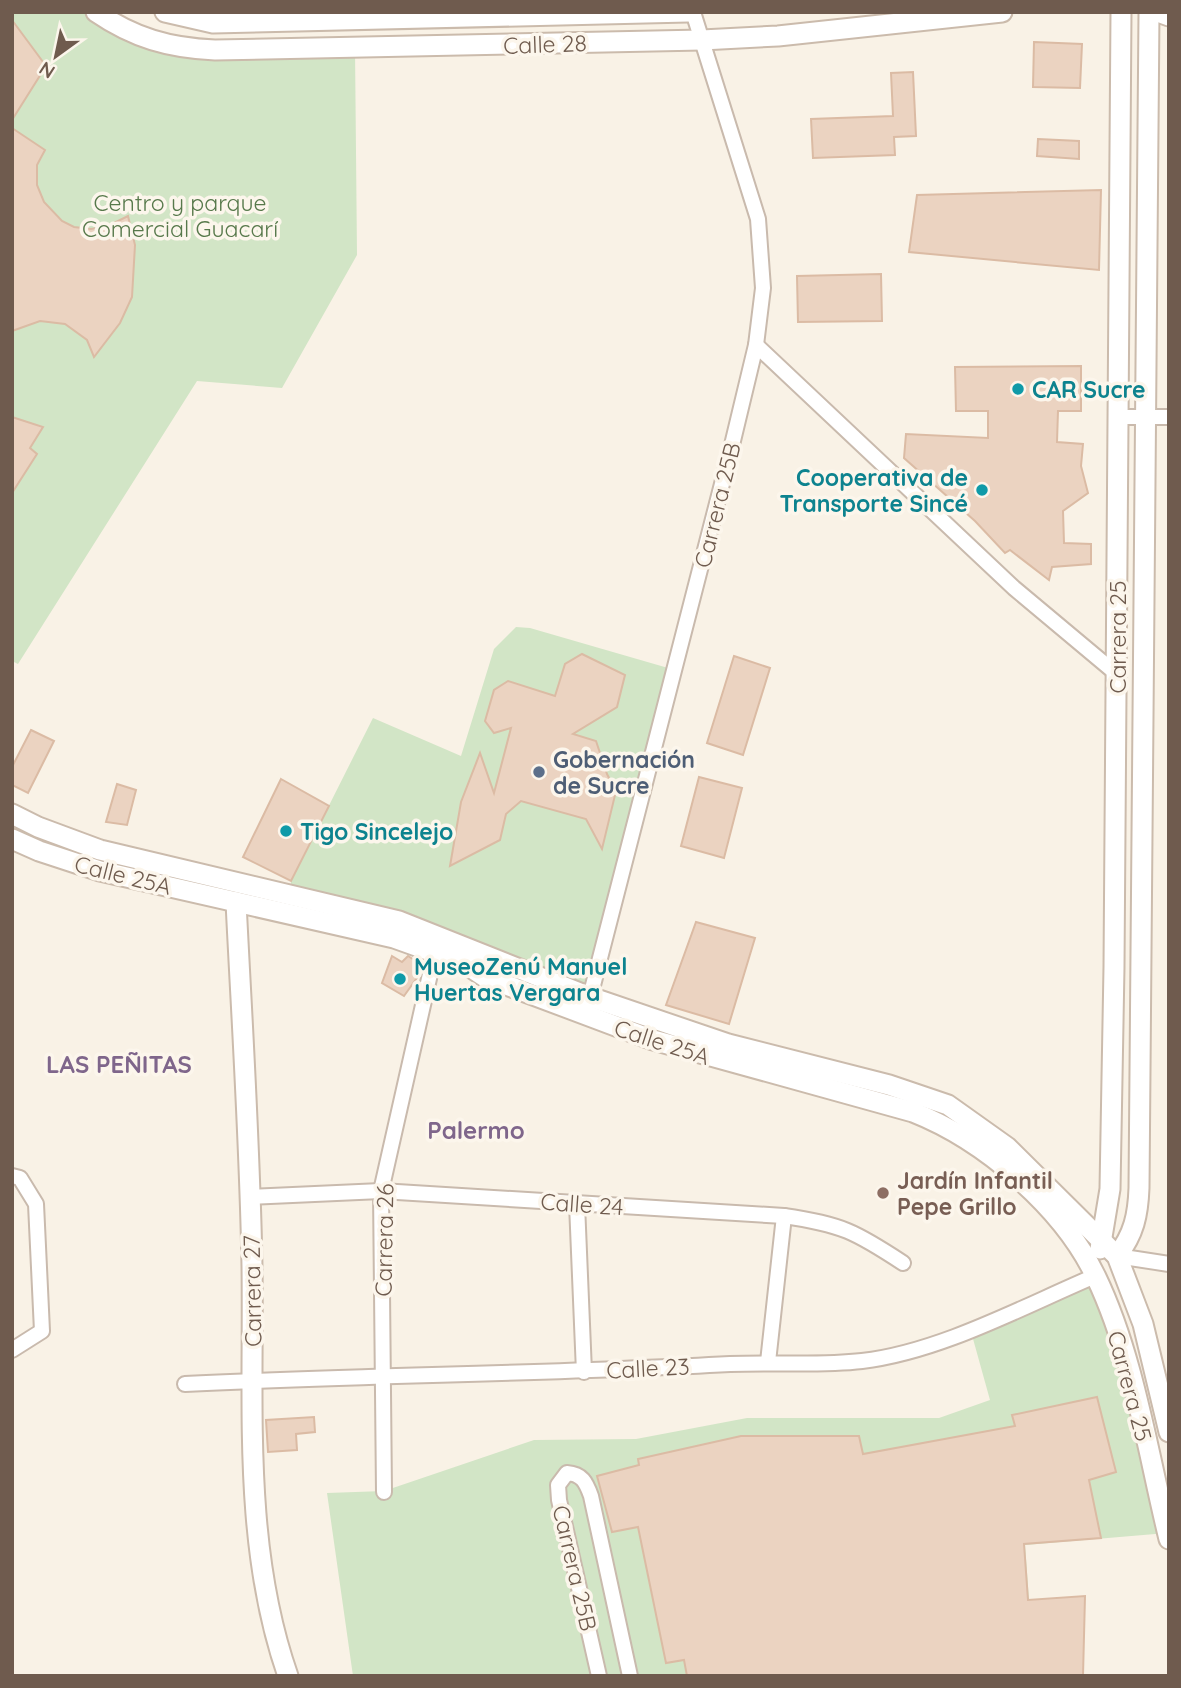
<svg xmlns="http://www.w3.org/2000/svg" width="1181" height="1688" viewBox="0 0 1181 1688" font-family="Quicksand,sans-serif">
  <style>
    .green { fill: #d2e5c6 }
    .building { fill: #ebd3c1; stroke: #dbbba4; stroke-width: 2 }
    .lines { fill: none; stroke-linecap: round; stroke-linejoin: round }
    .street-casing { stroke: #c9baad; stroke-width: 18 }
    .secondary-casing { stroke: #cbbbac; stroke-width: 23 }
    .street { stroke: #fff; stroke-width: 14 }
    .secondary { stroke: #fff; stroke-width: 19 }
    .culture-dot { fill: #0f9aa8; stroke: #fcf6ec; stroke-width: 2.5 }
    .service-dot { fill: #5c6f8a; stroke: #fcf6ec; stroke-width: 2.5 }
    .education-dot { fill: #8d6e63; stroke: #fcf6ec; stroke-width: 2.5 }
    .labels { text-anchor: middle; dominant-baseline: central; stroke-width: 7; stroke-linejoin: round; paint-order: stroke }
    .street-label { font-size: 23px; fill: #6f5b4e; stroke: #fcf6ec }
    .park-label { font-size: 23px; fill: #57794b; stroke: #fcf6ec }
    .culture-label { font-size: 23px; font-weight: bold; fill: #0d838f; stroke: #fcf6ec; text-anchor: start }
    .service-label { font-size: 23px; font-weight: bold; fill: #4e5e75; stroke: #fcf6ec; text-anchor: start }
    .education-label { font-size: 23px; font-weight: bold; fill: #785e54; stroke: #fcf6ec; text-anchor: start }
    .neighbourhood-label { font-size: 24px; font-weight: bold; fill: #7f668b; stroke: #fcf6ec }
  </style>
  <rect width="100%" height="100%" fill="#f9f2e6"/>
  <!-- green -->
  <g class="green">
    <polygon points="12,12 96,12 141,39 355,49 357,255 282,388 197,381 18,664 12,661"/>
    <polygon points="516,627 530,628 675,670 590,997 290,896 291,881 373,718 461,756 494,649"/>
    <polygon points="1095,1276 1167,1533 1025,1545 1029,1600 1085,1596 1083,1676 353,1676 327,1493 384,1491 534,1440 636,1439 747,1418 939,1418 990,1400 970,1328"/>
  </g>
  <!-- building -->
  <g class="building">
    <polygon points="12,20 46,66 12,120"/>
    <polygon points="1034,42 1082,44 1080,88 1033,87"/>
    <polygon points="913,72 916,136 894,137 895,155 813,158 811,119 893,116 891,73"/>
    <polygon points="12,128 45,150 37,165 37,185 44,202 62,221 74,227 91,229 108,226 128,216 135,245 132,297 120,323 94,357 87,340 65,324 40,321 12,331"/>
    <polygon points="1038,139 1079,141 1079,159 1037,156"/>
    <polygon points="1101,190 1099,270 909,252 917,195"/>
    <polygon points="881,274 882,321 798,322 797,276"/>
    <polygon points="1081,366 1081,411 1058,411 1057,442 1083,444 1081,466 1088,493 1063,511 1064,543 1091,544 1091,564 1052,567 1049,580 1010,550 1005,553 975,521 904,458 906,434 988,438 988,411 956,411 955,367"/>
    <polygon points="12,417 43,427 30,448 37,454 12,493"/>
    <polygon points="582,654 625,675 617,707 573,734 596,741 607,774 616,791 602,849 586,819 521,801 506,814 500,840 450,866 461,802 480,753 494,793 511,728 494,733 485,721 494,690 508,681 555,696 565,664"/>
    <polygon points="734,656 770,668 743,755 707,743"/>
    <polygon points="31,730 54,741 28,793 12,785 12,767"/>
    <polygon points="699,777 742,788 724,858 681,846"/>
    <polygon points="281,779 329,806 291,881 243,857"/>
    <polygon points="117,784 136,790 127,825 106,822"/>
    <polygon points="696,922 755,938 729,1024 666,1005"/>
    <polygon points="392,956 402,962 408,956 419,963 414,971 419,975 404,996 382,983"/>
    <polygon points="1097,1397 1116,1472 1089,1480 1101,1538 1024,1544 1028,1600 1085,1596 1083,1676 687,1676 684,1660 666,1663 638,1527 612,1532 597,1476 639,1465 638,1459 741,1436 859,1436 863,1454 1015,1426 1012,1415"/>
    <polygon points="314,1417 315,1432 296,1434 297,1450 268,1452 266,1420"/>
  </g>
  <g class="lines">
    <!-- street casing -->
    <g class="street-casing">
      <g id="street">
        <polyline points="756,345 1014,588 1118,675"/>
        <polyline points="1118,417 1169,417"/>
        <polyline points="590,997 732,445 756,345 763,288 758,219 693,12"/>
        <polyline points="12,1176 20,1178 36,1204 42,1331 12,1350"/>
        <path d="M251 1197 381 1191 784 1216C841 1224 856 1232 903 1263"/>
        <polyline points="577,1204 584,1372"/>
        <polyline points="1117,1256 1169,1264"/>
        <polyline points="768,1362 784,1216"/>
        <path d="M185 1384C367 1375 548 1374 730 1364 773 1362 819 1366 862 1361 940 1352 1024 1306 1095 1276"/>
        <polyline points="384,1492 381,1191 435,952"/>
        <path d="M599 1676 559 1500 558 1485 567 1473C582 1474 586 1482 591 1496L630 1676"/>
      </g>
    </g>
    <!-- secondary casing -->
    <g class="secondary-casing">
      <g id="secondary">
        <path d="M96 12C134 38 169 48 215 50L702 40 778 36 1002 12"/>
        <polyline points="165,12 213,23 688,12"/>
        <polyline points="1158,12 1169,16"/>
        <polyline points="12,814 38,827 100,850 399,921 590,997 728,1044 889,1085 948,1105 1007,1147 1117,1256 1143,1324 1169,1432"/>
        <path d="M12 839 39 851 100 871 394 938 464 963 485 977 653 1040 913 1112C984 1140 1063 1207 1096 1277 1134 1356 1148 1454 1169 1539"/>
        <path d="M236 902C242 1024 250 1145 252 1267 254 1403 242 1545 288 1676"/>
        <polyline points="1100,1249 1110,1189 1114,967 1121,12"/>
        <path d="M1117 1256C1134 1234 1138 1215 1139 1188L1149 12"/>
      </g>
    </g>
    <!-- street -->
    <use href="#street" class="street"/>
    <!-- secondary -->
    <use href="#secondary" class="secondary"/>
  </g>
  <!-- markers -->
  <g class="culture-dot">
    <circle cx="1018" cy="389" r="7"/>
    <circle cx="982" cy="490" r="7"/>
    <circle cx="286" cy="831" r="7"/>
    <circle cx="400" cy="979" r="7"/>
  </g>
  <circle class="service-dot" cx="539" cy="772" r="7"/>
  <circle class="education-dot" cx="883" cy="1193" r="7"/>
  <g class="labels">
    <!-- street labels -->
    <g class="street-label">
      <text transform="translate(545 44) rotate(-2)">Calle 28</text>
      <text transform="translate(717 505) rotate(-76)">Carrera 25B</text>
      <text transform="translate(1117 637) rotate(-90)">Carrera 25</text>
      <text transform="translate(123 875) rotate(14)">Calle 25A</text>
      <text transform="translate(662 1042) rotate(18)">Calle 25A</text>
      <text transform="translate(582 1204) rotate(4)">Calle 24</text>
      <text transform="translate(384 1240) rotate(-89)">Carrera 26</text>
      <text transform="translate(252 1291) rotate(-91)">Carrera 27</text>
      <text transform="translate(648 1368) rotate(-3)">Calle 23</text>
      <text transform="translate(1130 1386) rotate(75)">Carrera 25</text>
      <text transform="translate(575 1568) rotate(77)">Carrera 25B</text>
    </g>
    <!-- park labels -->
    <g class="park-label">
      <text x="180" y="202">Centro y parque<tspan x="180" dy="26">Comercial Guacarí</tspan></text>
    </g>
    <!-- culture labels -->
    <g class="culture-label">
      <text x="1032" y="389">CAR Sucre</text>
      <text x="968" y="477" text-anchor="end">Cooperativa de<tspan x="968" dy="26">Transporte Sincé</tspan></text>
      <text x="300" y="831">Tigo Sincelejo</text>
      <text x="414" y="966">MuseoZenú Manuel<tspan x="414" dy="26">Huertas Vergara</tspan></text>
    </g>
    <!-- service labels -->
    <g class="service-label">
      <text x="553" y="759">Gobernación<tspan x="553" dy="26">de Sucre</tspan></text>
    </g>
    <!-- education labels -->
    <g class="education-label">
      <text x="897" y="1180">Jardín Infantil<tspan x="897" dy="26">Pepe Grillo</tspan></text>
    </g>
    <!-- neighbourhood labels -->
    <g class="neighbourhood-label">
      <text x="119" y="1064">LAS PEÑITAS</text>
      <text x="476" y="1130">Palermo</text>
    </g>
  </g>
  <!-- border -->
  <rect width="1181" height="1688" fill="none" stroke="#6f5b4e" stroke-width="28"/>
  <!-- north arrow -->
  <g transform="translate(56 56) rotate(213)" stroke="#fcf6ec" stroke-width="5" paint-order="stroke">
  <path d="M0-5L12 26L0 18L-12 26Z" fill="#6f5b4e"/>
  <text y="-10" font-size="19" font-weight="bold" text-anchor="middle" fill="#6f5b4e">N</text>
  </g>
</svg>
